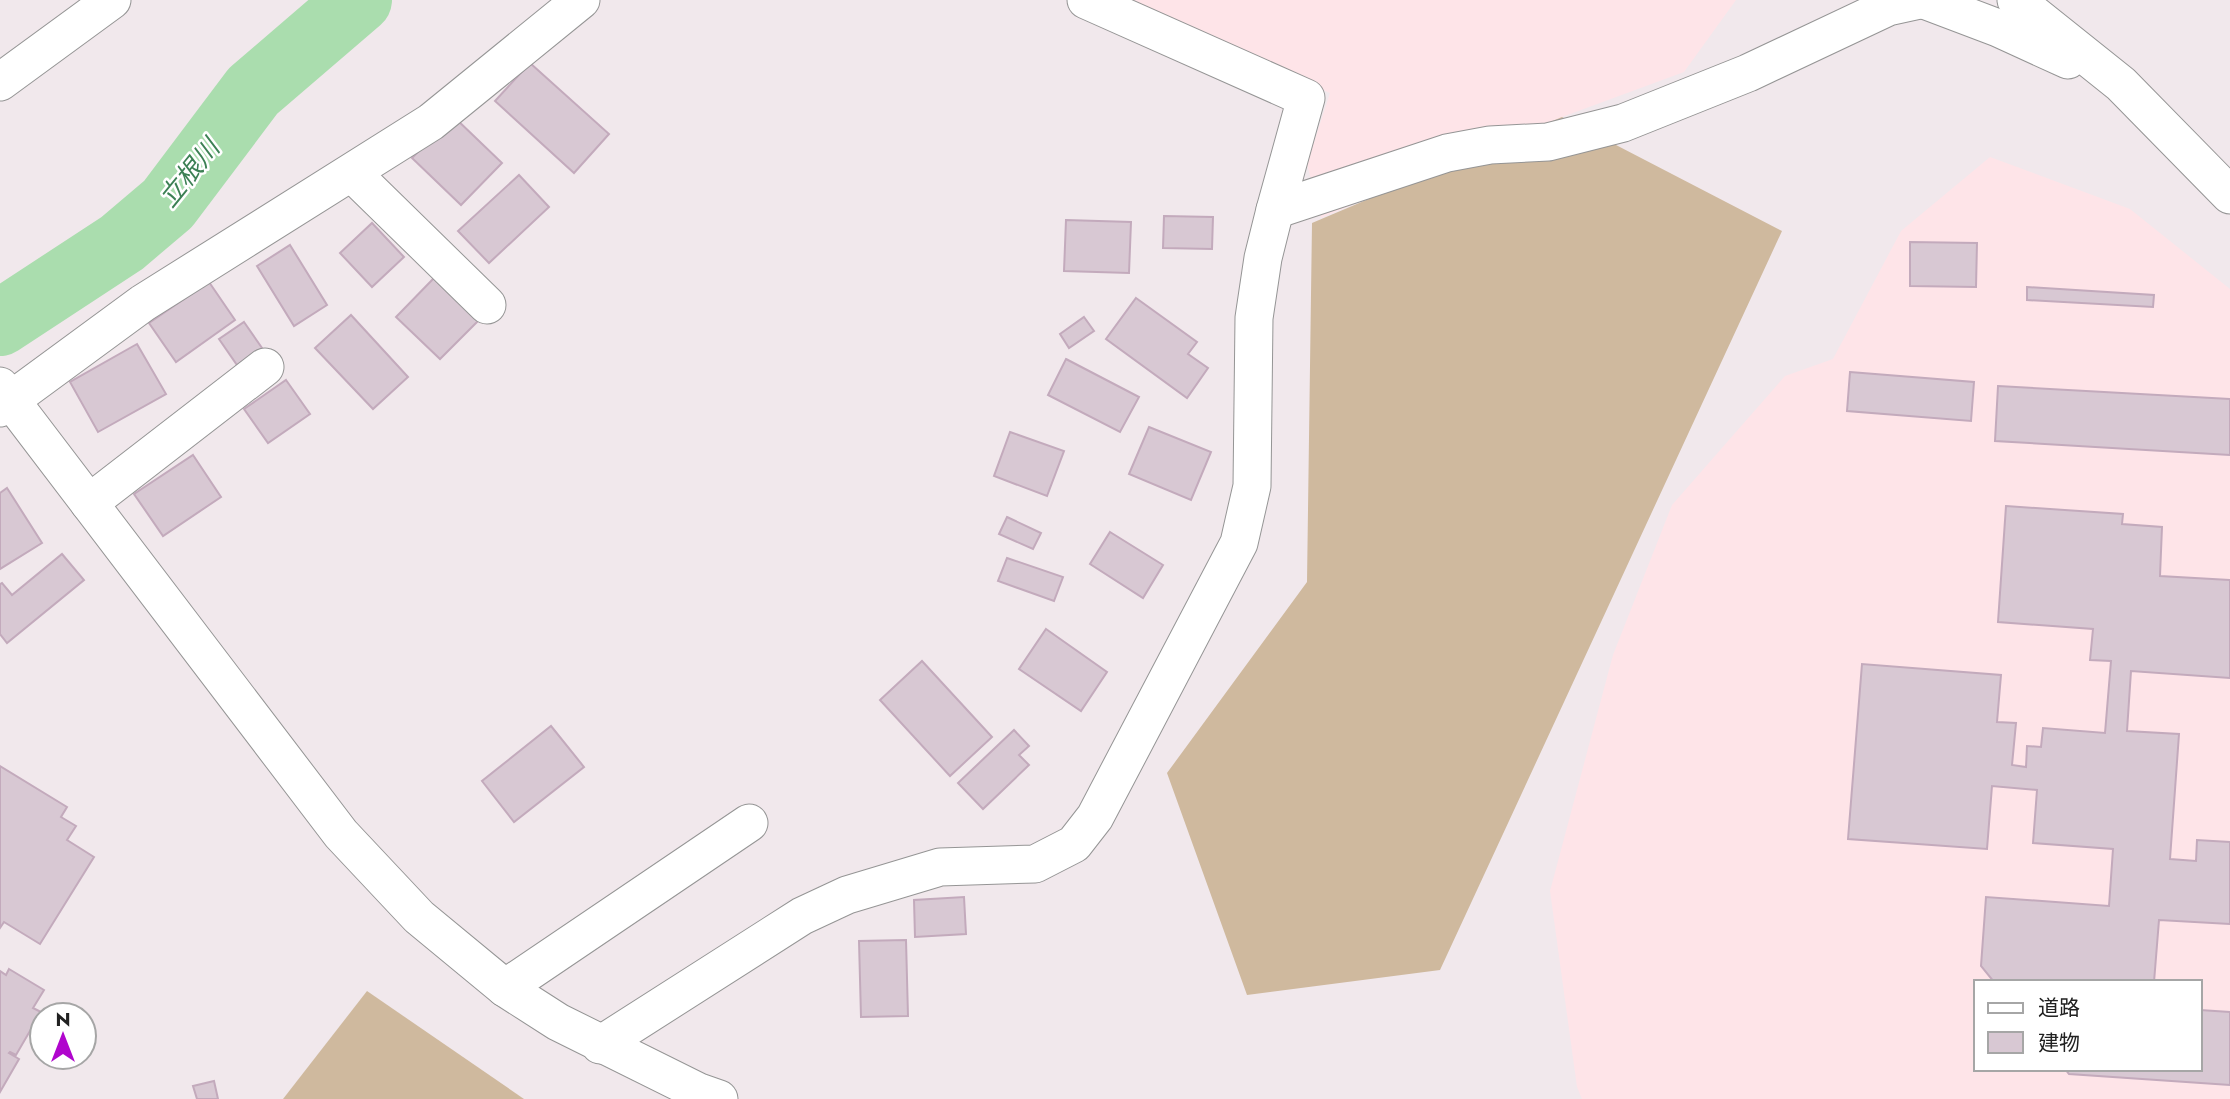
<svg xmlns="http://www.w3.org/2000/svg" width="2230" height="1099" viewBox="0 0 2230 1099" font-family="Jost,'Noto Sans JP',sans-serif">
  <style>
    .education { fill: #fee4e8; fill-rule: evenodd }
    .forest { fill: #cfb99e }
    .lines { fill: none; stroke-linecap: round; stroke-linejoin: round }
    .river { stroke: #aaddae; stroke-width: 66 }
    .building { fill: #d8c8d3; stroke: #c3aabc; stroke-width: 2 }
    .minor-casing { stroke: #959595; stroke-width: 39 }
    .minor { stroke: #fff; stroke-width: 37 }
    .labels { text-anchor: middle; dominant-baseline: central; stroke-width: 5; stroke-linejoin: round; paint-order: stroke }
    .water-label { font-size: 26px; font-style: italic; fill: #3c8054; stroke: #fff }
  </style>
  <rect width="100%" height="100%" fill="#f1e8ec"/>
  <!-- education -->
  <g class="education">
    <polygon points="1119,0 1736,0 1684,72 1562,117 1321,218 1307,164 1330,93"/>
    <path d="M1990 157 2130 209 2230 289V1099H1582L1577 1087 1550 891 1613 655 1672 505 1785 376 1833 359 1901 231ZM1976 982H2200V1069H1976Z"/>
  </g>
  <!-- forest -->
  <g class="forest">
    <polygon points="1562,117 1782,231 1440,970 1247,995 1167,773 1307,582 1312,223"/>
    <polygon points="367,991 524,1099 283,1099"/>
  </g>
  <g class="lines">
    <!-- river -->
    <polyline class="river" points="0,323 122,243 168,204 253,91 359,0"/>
  </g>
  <!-- building -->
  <g class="building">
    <polygon points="530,63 609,134 574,173 495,101"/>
    <polygon points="453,116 502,163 461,205 412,158"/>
    <polygon points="519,175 549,207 489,263 458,231"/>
    <polygon points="1164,216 1213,217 1212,249 1163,248"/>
    <polygon points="1066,220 1131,222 1129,273 1064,271"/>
    <polygon points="372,223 404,257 372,287 340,253"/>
    <polygon points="1910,242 1977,243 1976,287 1910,286"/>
    <polygon points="290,245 327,305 294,326 257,266"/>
    <polygon points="435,277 479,320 440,359 396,317"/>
    <polygon points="209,282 235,320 176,362 149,323"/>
    <polygon points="2027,287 2154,295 2153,307 2027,300"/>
    <polygon points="1136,298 1197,342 1188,354 1208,368 1187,398 1106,339"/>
    <polygon points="351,315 408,377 373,409 315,348"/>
    <polygon points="1084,317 1094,331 1069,348 1060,334"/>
    <polygon points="244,322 262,348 237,365 219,339"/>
    <polygon points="137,344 166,394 98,432 70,382"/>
    <polygon points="1066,359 1139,397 1120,432 1048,395"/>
    <polygon points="1850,372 1974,382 1971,421 1847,411"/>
    <polygon points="286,380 310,414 268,443 244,409"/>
    <polygon points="1998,386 2230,399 2230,455 1995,441"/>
    <polygon points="1149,427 1211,452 1191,500 1129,474"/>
    <polygon points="1010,432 1064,451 1047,496 994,476"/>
    <polygon points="193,455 221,497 163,536 134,494"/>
    <polygon points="7,488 42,543 0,569 0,493"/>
    <polygon points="2006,506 2123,514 2122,524 2162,527 2160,576 2230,580 2230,678 2131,671 2127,731 2179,734 2170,859 2196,861 2197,840 2230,842 2230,924 2159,920 2154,982 1994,982 1981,966 1986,897 2109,906 2113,849 2033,843 2037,790 1992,786 1987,849 1848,839 1862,664 2001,675 1997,722 2016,723 2012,765 2026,767 2027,746 2041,747 2043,728 2105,733 2111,661 2090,660 2093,629 1998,622"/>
    <polygon points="1007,517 1041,533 1033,549 999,534"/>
    <polygon points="1110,532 1163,565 1143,598 1090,564"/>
    <polygon points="62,554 84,580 7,643 0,634 0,584 2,583 12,595"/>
    <polygon points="1007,558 1063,577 1054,601 998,581"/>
    <polygon points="1046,629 1107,672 1081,711 1019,669"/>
    <polygon points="922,661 992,737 950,776 880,700"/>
    <polygon points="551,726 584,767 514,822 482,781"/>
    <polygon points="1014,730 1029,746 1019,755 1029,765 983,809 958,783"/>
    <polygon points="0,766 67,807 61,817 76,826 67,840 94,857 40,944 4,922 0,928"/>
    <polygon points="964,897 966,934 915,937 914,900"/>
    <polygon points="906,940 908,1016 861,1017 859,941"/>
    <polygon points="9,969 44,990 33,1008 41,1012 16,1055 10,1052 9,1053 19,1059 0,1092 0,971 6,975"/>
    <polygon points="2200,1010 2230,1012 2230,1085 2069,1074 2065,1069 2200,1069"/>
    <polygon points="214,1081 218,1099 197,1099 193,1086"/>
  </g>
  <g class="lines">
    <!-- minor casing -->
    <g class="minor-casing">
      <g id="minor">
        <polyline points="1086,0 1306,98 1275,210 1447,153 1490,145 1548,142 1623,123 1748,73 1888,7 1920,0"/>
        <polyline points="1924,0 1998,28 2068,60"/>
        <polyline points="2016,0 2121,84 2230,195"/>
        <polyline points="0,82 112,0"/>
        <polyline points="352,173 487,305"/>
        <polyline points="0,386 341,834 419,917 505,988 558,1022 699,1092 719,1099"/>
        <polyline points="0,408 143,303 431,122 581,0"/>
        <polyline points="89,503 265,367"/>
        <polyline points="505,988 749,823"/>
        <polyline points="600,1045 802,916 847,895 940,867 1035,864 1074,844 1095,817 1239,543 1252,486 1254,318 1263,258 1275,210"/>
      </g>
    </g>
    <!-- minor -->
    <use href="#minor" class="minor"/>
  </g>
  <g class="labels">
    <!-- water labels -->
    <g class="water-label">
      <text transform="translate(189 173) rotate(-51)">立根川</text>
    </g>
  </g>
  <!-- legend -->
  <rect x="1974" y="980" width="228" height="91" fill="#ffffff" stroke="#a6a6a6" stroke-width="2"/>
  <rect x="1988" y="1003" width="35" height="10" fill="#ffffff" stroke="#a6a6a6" stroke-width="2"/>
  <text x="2038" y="1015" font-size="21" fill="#212121">道路</text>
  <rect x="1988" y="1032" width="35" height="21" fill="#d8c8d3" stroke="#a6a6a6" stroke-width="2"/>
  <text x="2038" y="1050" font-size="21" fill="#212121">建物</text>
  <!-- north arrow -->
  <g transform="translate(63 1036)"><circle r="33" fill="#ffffff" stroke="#a6a6a6" stroke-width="2"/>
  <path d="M0-5L12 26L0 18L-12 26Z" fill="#b005cd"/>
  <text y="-10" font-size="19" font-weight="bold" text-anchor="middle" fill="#212121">N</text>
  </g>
</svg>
